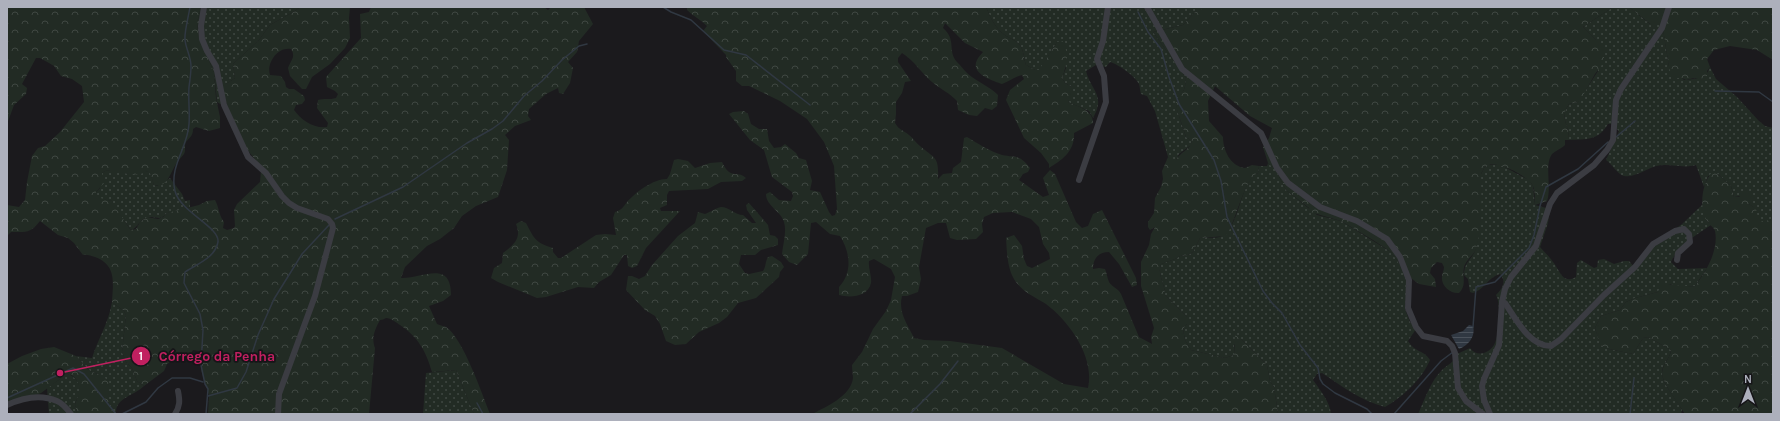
<svg xmlns="http://www.w3.org/2000/svg" width="1780" height="421" viewBox="0 0 1780 421" font-family="Karla,sans-serif">
  <style>
    .grass { fill: url(#grass-dots) }
    .forest { fill: url(#forest-crowns); fill-rule: evenodd }
    .water { fill: url(#water-rules) }
    .lines { fill: none; stroke-linecap: round; stroke-linejoin: round }
    .stream { stroke: #303842; stroke-width: 1.5 }
    .minor { stroke: #3b3c42; stroke-width: 6 }
    .leader { fill: none; stroke: #c12060; stroke-width: 1.5 }
    .callout-dot { fill: #c12060; stroke: #161518; stroke-width: 1.5 }
    .mark-label { font-size: 12px; text-anchor: middle; font-weight: bold; fill: #fff }
    .callout-label { font-size: 14px; text-anchor: middle; font-weight: bold; fill: #c12060; stroke: #161518; stroke-width: 3.5; stroke-linejoin: round; paint-order: stroke }
  </style>
  <defs>
    <pattern id="grass-dots" width="8" height="8" patternUnits="userSpaceOnUse"><rect width="8" height="8" fill="#222b24"/><path d="M2 2h.1M6 6h.1" fill="none" stroke="#3f4742" stroke-width="1.8" stroke-linecap="round"/></pattern>
    <pattern id="forest-crowns" width="20" height="18" patternUnits="userSpaceOnUse"><rect width="20" height="18" fill="#222b24"/><path d="M2 6a3 3 0 1 1 6 0M12 15a3 3 0 1 1 6 0" fill="none" stroke="#3f4742"/></pattern>
    <pattern id="water-rules" width="6" height="5" patternUnits="userSpaceOnUse"><rect width="6" height="5" fill="#303842"/><path d="M0 2.5h6" fill="none" stroke="#4b525b"/></pattern>
  </defs>
  <rect width="100%" height="100%" fill="#1b1a1d"/>
  <!-- grass -->
  <g class="grass">
    <polygon points="201,7 300,7 295,11 270,25 259,40 233,64 235,78 226,84 222,105 217,102 214,72 199,38 197,23"/>
    <path d="M986 7H1219L1195 12 1183 25 1153 32 1186 78C1185 94 1182 90 1177 101 1174 105 1184 129 1186 137L1192 141 1191 145 1179 154 1176 160H1171L1168 157 1155 111 1147 96 1141 94C1140 91 1140 87 1139 84 1135 76 1118 64 1110 62L1106 67 1096 65 1086 71C1091 91 1106 95 1093 118L1089 111 1068 102 1072 87 1065 83 1062 78 1066 68 1057 42 1039 71 1035 70 1026 65C1024 60 1024 52 1021 47 1018 41 1011 39 1006 36 995 28 991 19 986 7Z"/>
    <path d="M1613 7H1629L1650 24 1662 23 1669 67 1678 78H1682L1684 80C1690 80 1703 78 1707 73 1708 71 1709 69 1710 67L1716 79 1737 97 1758 120 1765 126 1773 128V220L1764 222 1758 220 1753 207 1749 204 1751 202 1741 196 1734 197 1731 186 1718 174 1708 176 1704 187 1696 165C1683 169 1670 163 1656 166 1646 169 1634 178 1624 176 1617 174 1612 164 1606 160L1619 131 1611 124H1608C1598 141 1587 139 1569 140 1569 122 1559 119 1569 104L1578 102 1598 71 1596 40 1583 27Z"/>
    <path d="M1268 163 1275 169 1286 190 1317 215 1341 221 1391 252 1408 276 1405 309 1410 322 1416 329 1408 341C1414 352 1424 350 1430 360 1422 379 1403 397 1385 407 1361 401 1342 386 1322 373L1317 374 1313 380C1320 390 1330 402 1331 414H1278L1274 387 1270 381 1267 365 1241 339 1234 345V355L1225 358 1191 350 1185 340 1183 329 1187 324V317L1165 295C1165 283 1157 275 1161 264L1175 259 1180 256 1188 255 1193 252 1200 238C1206 237 1216 239 1222 236 1240 227 1240 180 1258 173L1259 166H1267Z"/>
    <path d="M1488 165H1501L1529 180 1533 186 1535 205 1550 209 1548 223 1540 247C1544 252 1549 256 1553 262 1560 270 1562 285 1576 277L1577 263 1581 260 1594 268 1597 267 1598 260 1604 259 1614 264 1624 261H1629L1635 268 1652 246 1682 224 1703 204 1707 221 1711 225C1695 236 1679 244 1671 262L1678 269 1707 268 1695 286 1676 287 1671 284 1661 287 1658 292 1635 298 1626 302 1620 310 1601 316 1595 328 1600 344 1609 349 1633 354 1643 338 1648 337 1671 350C1670 359 1662 364 1662 373 1663 386 1677 399 1682 410L1681 414H1418C1425 399 1430 382 1442 370 1447 365 1455 362 1457 354L1470 348C1478 359 1493 352 1496 340 1499 330 1501 303 1496 295 1502 289 1507 282 1500 274 1487 278 1484 290 1473 293L1470 292 1468 279 1464 275C1464 261 1473 259 1476 248 1482 224 1481 199 1481 174L1484 168Z"/>
    <path d="M117 170C127 175 136 175 147 171L150 172 154 185 157 186 170 178 182 194 185 201 190 200V207L176 212 167 213C158 223 156 214 146 218 139 220 138 228 131 230L114 207 112 201 96 198V192L100 188 102 173 105 171Z"/>
    <path d="M112 302 124 311 126 315 122 352 126 362 132 368 137 381 144 386C135 395 116 398 116 412L109 408V385L98 374 90 371 76 356 92 358C98 339 109 322 112 302Z"/>
    <polygon points="456,370 474,414 423,414 426,373"/>
    <path d="M65 373C76 376 82 384 79 395 78 398 75 402 75 405 75 407 77 411 77 414H49L47 388 60 379 62 374Z"/>
  </g>
  <!-- forest -->
  <g class="forest">
    <path d="M7 7H201L197 23 199 38 214 72 216 98 220 117V128L209 131 196 127 193 129C193 136 190 137 186 142 184 145 186 151 184 154 182 157 179 159 178 161 171 170 168 189 154 185L150 173 147 171C134 180 119 169 105 171L102 173 104 183 96 192V197L112 201C114 205 128 227 131 230L136 229 140 222 147 217 158 219 163 217 167 213 199 205 207 201 215 200C219 207 219 216 224 222L223 228 227 230 234 228 235 226 234 210 237 204 260 182 261 171 258 163 237 137 220 83 223 82 226 84 235 78 233 64 259 40 270 25 295 11 300 7H350L349 18 350 38 345 48 330 64 312 77 306 89H302L290 76 288 68C291 60 296 57 291 49 278 46 266 63 270 75L281 76 285 82 286 87 289 89H294L304 96 305 100 302 104 296 105 294 110C301 120 314 129 327 127L328 123 317 108 318 100C324 98 330 100 336 98L338 94 335 91 327 87 326 77 361 38 360 14 369 12 371 7H544L548 10 551 7H584L593 24 579 41 577 52 568 62 573 68 570 83 563 94 559 93 558 88 546 94 529 109 528 116 531 120 515 126 505 135 509 140 507 170 498 197 476 206 462 216 454 228 440 239 427 246 405 267 401 278C422 279 451 259 451 295L443 301 429 306 437 324C439 325 443 326 446 327 463 338 482 394 490 414H474L456 370 432 372C426 351 418 337 400 325 397 323 391 318 386 318 384 319 382 320 380 320 375 329 371 338 375 348L369 414H208L209 395 201 370 203 356 200 351 193 350 190 355 180 356 167 364 164 371 144 386 137 381 132 368 126 362 122 352 126 315 124 311 112 302C113 283 117 265 95 257 91 256 87 254 83 255L74 243 68 238 58 235 40 221C30 234 25 232 11 232L7 236V205L19 207 25 200 27 182 32 156 38 148 45 146 60 132 84 102 82 86 72 79 61 76 54 66 49 63 40 58H36L22 84 27 88 26 94 14 105 7 124Z"/>
    <path d="M687 7H986C991 19 995 28 1006 36 1011 39 1018 41 1021 47 1024 52 1024 60 1026 65L1035 70H1039L1057 42 1063 41C1069 54 1067 65 1062 78L1065 83 1072 87 1074 94 1070 97 1068 102C1079 107 1093 110 1093 123L1074 133C1075 151 1062 160 1049 168V164L1041 153 1024 138 1006 100 1010 90 1024 79 1022 75C1014 77 1010 81 1002 84 993 81 970 74 977 60 978 57 981 55 983 52L965 43 945 23 943 28C957 40 947 51 957 62 960 65 964 70 967 73 977 82 989 86 998 95L997 106 992 110 985 108 977 116 969 115 958 110 957 101C950 93 940 89 932 82 921 73 915 61 902 53L898 58V62L911 81 905 82 902 93 896 102V114L895 123C899 130 903 130 909 135 913 138 916 143 920 146 935 159 939 156 938 179L943 174 952 173 953 168 961 162 964 138 967 137C977 143 991 152 1002 155 1017 158 1019 154 1030 168L1028 172 1023 174 1019 180 1043 197 1049 195 1043 178 1050 170 1055 174 1076 222 1082 228 1088 226 1093 214 1102 210 1136 278 1137 285 1132 287 1119 264 1109 252C1098 252 1093 259 1093 269L1099 268 1105 269C1107 273 1107 278 1109 282 1112 287 1118 288 1121 294L1139 337 1152 344 1151 337 1154 328 1141 286V262L1149 245 1151 234 1155 227 1150 230 1148 227V222L1154 213 1155 198 1161 187 1163 179 1162 171 1168 157 1172 160H1176C1180 152 1190 150 1192 141L1186 137C1184 129 1174 105 1176 101 1182 90 1185 94 1186 78L1153 32 1183 25 1195 12 1202 9 1219 7H1613L1583 27 1603 47 1604 52V62L1595 74 1581 99 1578 102 1569 104C1559 119 1569 123 1569 140H1565V145C1562 148 1555 151 1552 154 1544 165 1552 187 1547 201L1535 205C1535 199 1535 191 1533 186 1528 176 1500 162 1489 165 1484 166 1483 170 1481 174 1481 199 1483 225 1476 249 1473 256 1466 260 1464 267 1462 277 1467 285 1459 293 1451 294 1441 286 1442 277 1442 273 1444 271 1444 267L1442 263 1437 262 1431 268 1430 273 1435 279 1436 287 1419 284 1408 276 1391 252 1373 240 1341 221 1310 212 1309 208 1286 190 1275 169 1268 163 1263 147 1269 138 1272 128 1250 116 1215 86 1208 101 1209 121 1223 137C1223 150 1230 166 1245 168L1252 165 1259 166 1258 173C1244 178 1236 222 1226 236L1200 238 1193 252 1188 255 1180 256 1175 259 1161 264C1157 275 1165 283 1165 295L1187 317V324L1183 329 1185 340 1191 350 1225 358 1234 355 1235 335 1241 339 1267 365 1270 381 1274 387 1278 414H812C826 407 851 396 853 378 853 375 852 369 852 365L862 352 873 329 886 311 891 300 895 277 891 269 874 259 869 261C868 268 872 276 871 283 868 297 850 298 839 295V287C853 272 850 252 840 236L830 234 816 222 811 223 808 254 797 265 789 262 782 254C783 244 787 232 784 222 781 211 766 206 766 194L770 192 779 200 791 201 793 196 792 192 772 177 764 150 750 140 729 114 733 112 744 111 748 114 751 124 759 129H767L769 141 774 148 781 147 785 144 796 153 799 158 806 160 812 181 810 190 820 192 829 212 832 216 835 215 837 209 834 166 824 142 807 119 780 101 749 86H742L736 81V71L726 57V55L703 31 707 26C701 20 693 16 687 10ZM1012 212 1031 219 1039 227 1043 244 1049 253 1050 259 1032 268 1027 266 1024 259 1022 246 1014 235 1006 238C1007 252 1007 270 1016 282 1024 293 1035 297 1046 304 1070 322 1095 358 1088 388L1064 384 1002 348 950 341 924 340 914 338C907 324 898 312 902 296H907L918 292 921 279 919 267 926 228 938 223H946L950 238 957 240 976 239 983 232 982 224 984 217 993 213Z"/>
    <polygon points="1629,7 1773,7 1773,60 1757,50 1730,46 1714,50 1707,59 1710,67 1707,71 1707,76 1704,79 1694,78 1686,80 1682,78 1676,78 1671,74 1669,67 1662,23 1653,26"/>
    <path d="M678 159 688 161 695 168 710 163 722 162C731 181 736 169 746 178L742 181 721 182 708 189 669 191 667 195V205L660 208 661 211H680L646 248 637 266 632 268 628 266 627 255H624L611 275 599 282 594 288 578 287 546 297 537 298 498 282 491 278 494 268 502 263 503 253C514 245 522 238 516 224L521 221 526 223C534 238 535 243 553 248V252L558 258H561L596 235 605 234 616 235 613 218 615 212C622 210 623 207 627 202 636 192 653 179 667 179L670 174 674 160Z"/>
    <path d="M1712 172 1718 174 1731 186 1734 197H1739L1745 191 1752 196 1754 200 1749 204 1756 209C1759 224 1759 221 1773 220V414H1685C1679 404 1662 383 1662 373 1663 363 1670 359 1671 350L1648 337 1643 338 1633 354 1609 349 1600 345 1595 328 1601 316 1620 310 1626 302 1635 298 1658 292 1661 284C1673 284 1682 287 1695 286 1706 272 1719 250 1715 231 1714 227 1710 226 1708 222 1698 209 1702 183 1712 172Z"/>
    <path d="M749 203 768 225 770 235 775 236 778 239V245L761 250 755 255H741L739 264 745 273 749 274 763 271C766 267 765 262 768 257L772 256 781 262 784 267 780 272 779 277 756 298 738 303 727 317 719 323 699 332 686 344 675 345 666 341 660 324 655 316 645 310 626 290 628 276H632L639 279 645 276 652 265 678 236 695 223 698 212 705 214C710 212 716 208 721 207 729 207 735 215 743 215L752 223H756L747 210 746 205Z"/>
    <path d="M54 347 76 356 90 371 103 376 107 380 109 385V408L116 412V414H77C77 411 75 407 75 405 76 400 79 397 79 392 81 381 72 371 61 374L60 379 41 393 7 407V364L22 356 41 349Z"/>
  </g>
  <!-- water -->
  <path class="water" d="M1469 325 1473 326C1476 336 1468 346 1459 349L1451 335 1463 331Z"/>
  <g class="lines">
    <!-- stream -->
    <g class="stream">
      <path d="M190 7C189 14 184 33 185 40 186 49 191 57 191 66 191 73 190 80 189 87 188 99 190 112 189 124 188 147 169 166 175 191 180 212 220 227 218 242 215 258 197 264 185 272L184 283 200 314 203 330 201 365 205 384 208 389 206 414"/>
      <polyline points="663,7 671,12 691,20 724,50 746,55 810,105"/>
      <polyline points="1138,12 1148,32 1161,49 1169,77 1179,104 1214,160 1221,181 1227,217 1263,291 1272,303 1282,313 1300,345 1318,368 1320,379 1323,384 1335,393 1367,409 1372,414"/>
      <polyline points="1715,91 1759,92 1773,102"/>
      <polyline points="1616,137 1635,121"/>
      <polyline points="335,219 403,187 467,143 492,129 503,121 524,96 542,81 562,60 579,46 587,44"/>
      <polyline points="1473,327 1476,287 1495,282 1529,248 1534,235 1540,206 1546,187 1578,169 1608,142"/>
      <polyline points="208,396 237,388 246,372 258,335 274,299 302,254 329,225"/>
      <polyline points="7,398 73,368 84,374 116,414"/>
      <polyline points="477,403 483,414"/>
      <polyline points="122,414 146,402 158,388 172,378 190,378 203,382"/>
      <polyline points="910,414 940,384 958,361"/>
      <polyline points="1394,414 1441,361 1453,352"/>
      <polyline points="1630,414 1634,378"/>
    </g>
    <!-- minor -->
    <g class="minor">
      <polyline points="204,7 201,26 202,39 207,51 216,66 224,105 248,157 266,173 282,196 289,203 297,208 328,219 332,224 333,228 315,296 279,394 278,414"/>
      <polyline points="1147,7 1182,69 1261,133 1277,168 1288,183 1320,207 1357,221 1387,239 1400,257 1409,280 1408,308 1416,327 1423,336 1447,341 1452,346 1455,353 1458,388 1466,401 1483,414"/>
      <polyline points="1079,180 1106,102 1104,76 1097,59 1103,41 1108,7"/>
      <path d="M1502 302 1505 303C1516 319 1529 346 1551 346L1561 339 1604 295 1635 267 1653 244 1675 231 1684 229 1689 234 1690 242 1678 253 1677 260"/>
      <path d="M7 405C22 398 41 394 57 401 62 403 68 410 71 414"/>
      <path d="M175 414C180 406 180 401 178 391"/>
      <polyline points="1490,414 1484,400 1482,386 1484,379 1499,345 1502,302 1505,289 1511,277 1536,246 1550,204 1557,193 1594,165 1607,150 1613,140 1616,100 1621,89 1662,28 1669,7"/>
    </g>
  </g>
  <!-- callouts -->
  <path class="leader" d="M60 373L141 356"/>
  <g class="callout-dot">
    <circle cx="60" cy="373" r="4"/>
    <circle cx="141" cy="356" r="10"/>
  </g>
  <g class="mark-label">
    <text x="141" y="360">1</text>
  </g>
  <g class="callout-label">
    <text x="217" y="361">Córrego da Penha</text>
  </g>
  <!-- border -->
  <rect width="1780" height="421" fill="none" stroke="#adb0bc" stroke-width="16"/>
  <!-- north arrow -->
  <g transform="translate(1748 389)" stroke="#161518" stroke-width="3" paint-order="stroke">
  <path d="M0-3L7 15L0 10L-7 15Z" fill="#adb0bc"/>
  <text y="-6" font-size="11" font-weight="bold" text-anchor="middle" fill="#adb0bc">N</text>
  </g>
</svg>
